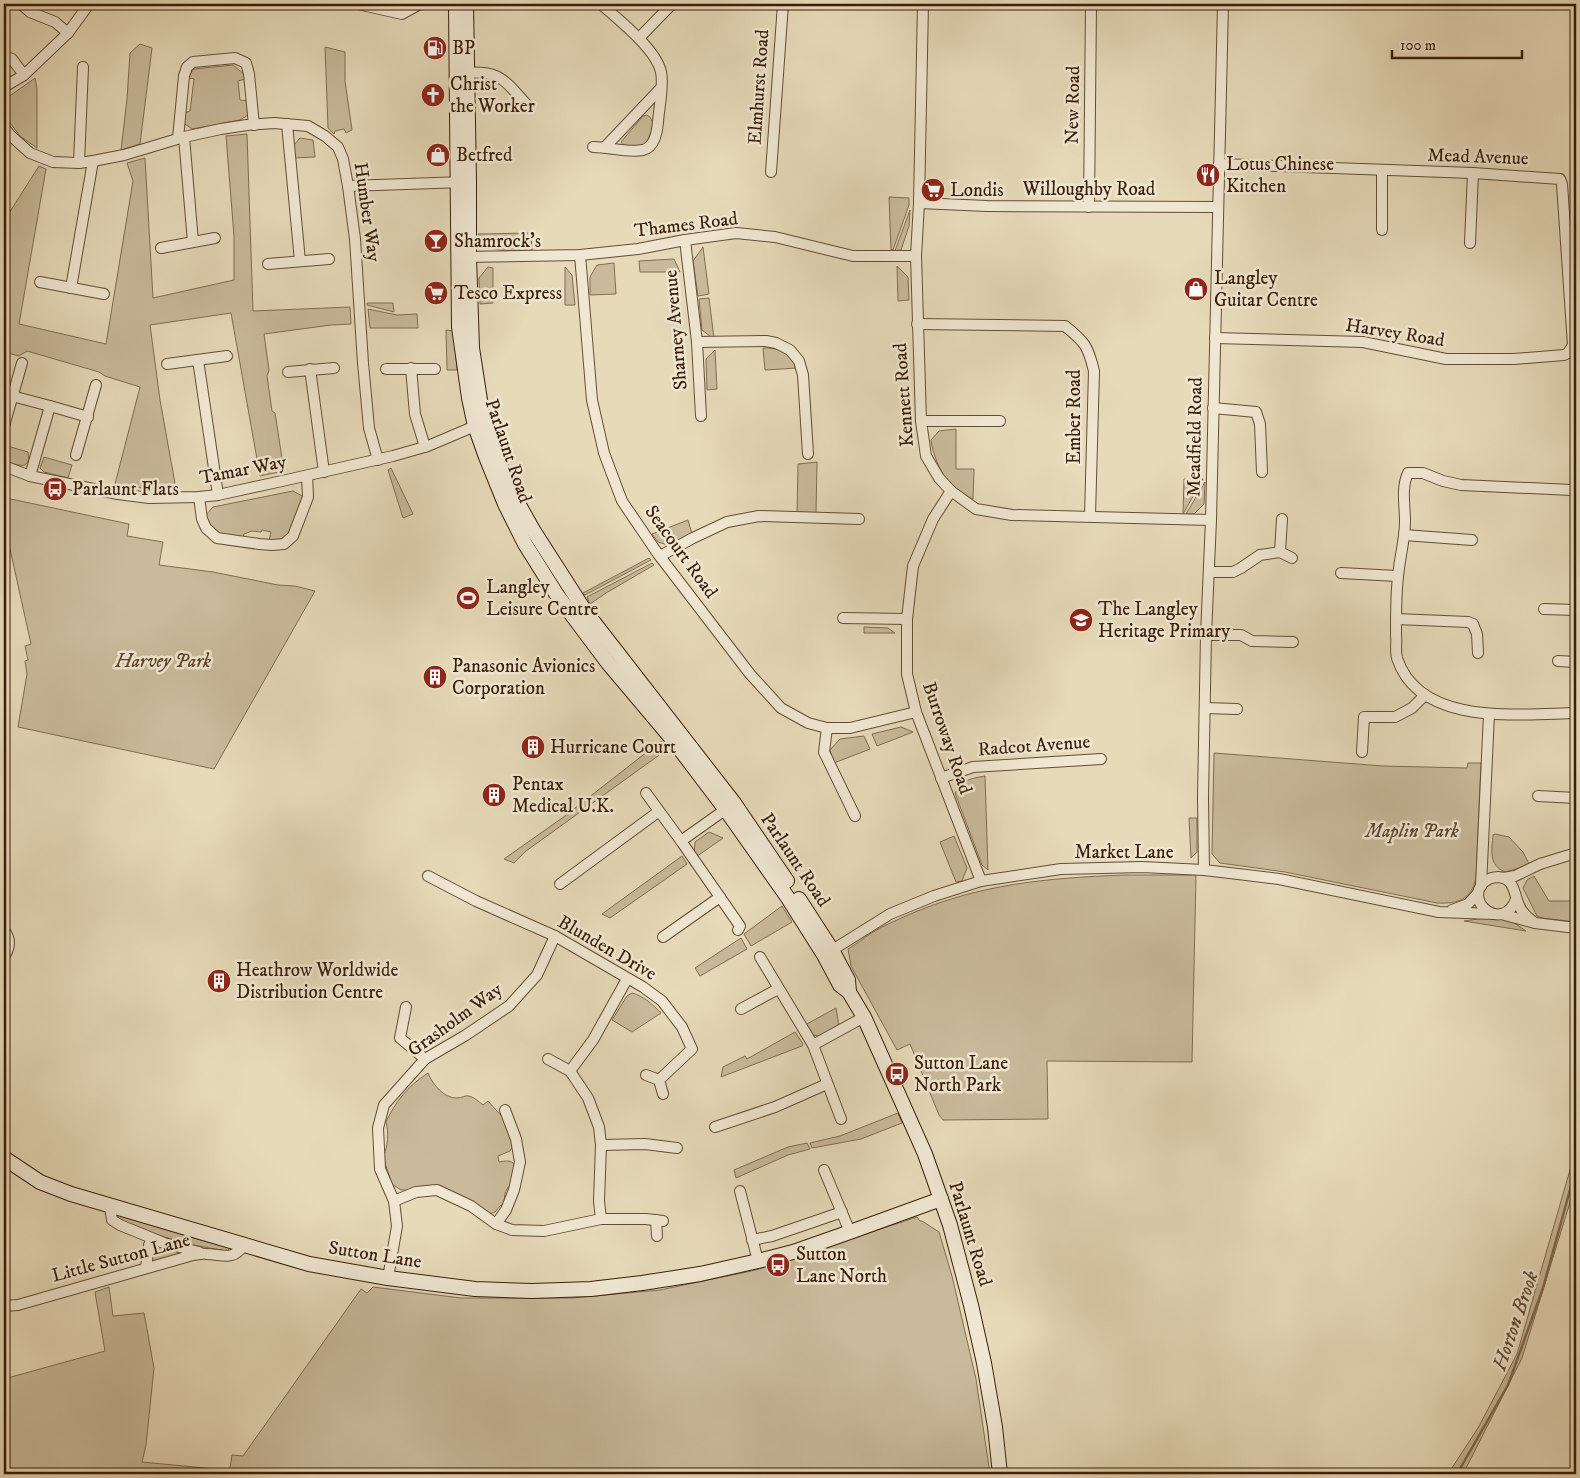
<svg xmlns="http://www.w3.org/2000/svg" width="1580" height="1478" viewBox="0 0 1580 1478" font-family="'IM FELL DW Pica',serif">
  <style>
    .green { fill: #c9ba9b; stroke: #826c52 }
    .lines { fill: none; stroke-linecap: round; stroke-linejoin: round }
    .stream { stroke: #7f684e; stroke-width: 2.5 }
    .street-casing { stroke: #664c34; stroke-width: 12 }
    .secondary-casing { stroke: #3b1d08; stroke-width: 16 }
    .street { stroke: #efe7d2; stroke-width: 10 }
    .secondary { stroke: #efe7d2; stroke-width: 14 }
    .labels { text-anchor: middle; dominant-baseline: central; stroke-width: 5; stroke-linejoin: round; paint-order: stroke }
    .poi-label { font-size: 19px; fill: #3b1d08; stroke: #efe7d2; text-anchor: start }
    .street-label { font-size: 19px; fill: #3b1d08; stroke: #efe7d2 }
    .park-label { font-size: 19px; font-style: italic; fill: #5e442d; stroke: #efe7d2 }
    .water-label { font-size: 20px; font-style: italic; fill: #634931; stroke: #efe7d2 }
  </style>
  <rect width="100%" height="100%" fill="#e6dab9"/>
  <filter id="stains"><feTurbulence type="fractalNoise" baseFrequency=".004" numOctaves="4"/><feColorMatrix values="0 0 0 0 .2 0 0 0 0 .09 0 0 0 0 .02 0 0 0 .5 -.17"/></filter>
  <radialGradient id="worn" r=".72"><stop offset=".6" stop-color="#630" stop-opacity="0"/><stop offset="1" stop-color="#630" stop-opacity=".3"/></radialGradient>
  <!-- green -->
  <g class="green">
    <polygon points="140,44 152,48 140,144 121,150 127,99 130,53"/>
    <polygon points="325,47 345,52 345,81 352,130 346,133 344,129 335,131 334,134 328,128"/>
    <polygon points="233,65 245,75 245,79 238,81 240,100 248,101 248,115 240,120 192,129 182,122 184,113 190,111 194,79 189,78 189,75 194,69"/>
    <polygon points="35,78 37,89 37,148 20,136 4,115 4,100"/>
    <path d="M647 115C656 119 652 133 652 142L647 146H624L621 142 643 116Z"/>
    <polygon points="247,134 253,311 350,307 351,324 331,325 264,334 269,370 267,376 272,411 275,413 284,471 260,476 231,313 150,325 160,400 176,489 142,488 115,484 140,387 105,376 99,372 27,351 19,356 4,352 4,221 39,166 46,169 19,324 106,344 133,181 127,163 145,158 153,298 234,280 234,236 226,136"/>
    <polygon points="300,138 313,140 315,157 294,158 294,145"/>
    <polygon points="889,197 909,198 909,205 893,250 891,250"/>
    <polygon points="910,210 909,226 901,250 895,251"/>
    <path d="M531 233 532 250C516 251 500 252 485 246L478 234Z"/>
    <polygon points="703,247 709,294 698,296 693,261"/>
    <polygon points="674,259 680,272 640,272 639,261"/>
    <polygon points="614,263 616,294 590,295 590,277 597,265"/>
    <polygon points="897,266 908,277 909,300 898,301"/>
    <polygon points="488,267 493,268 493,303 480,304 479,278"/>
    <polygon points="565,267 572,275 575,305 565,305"/>
    <polygon points="709,298 714,339 702,330 699,299"/>
    <polygon points="367,303 393,303 394,312 367,305"/>
    <polygon points="368,309 397,315 417,314 418,328 370,328"/>
    <polygon points="446,330 454,331 457,370 447,370"/>
    <path d="M763 348C779 348 790 351 797 368L765 370Z"/>
    <polygon points="715,350 717,389 707,390 706,359"/>
    <path d="M956 429V469H974L973 499C966 496 958 491 953 486 941 476 933 455 931 440L939 431Z"/>
    <path d="M4 445 28 452C32 473 14 464 4 460Z"/>
    <polygon points="44,457 72,465 68,478 44,472 40,468"/>
    <polygon points="817,462 816,514 797,515 798,464"/>
    <polygon points="391,468 413,514 403,518 388,470"/>
    <polygon points="1184,479 1203,479 1183,514"/>
    <polygon points="1205,482 1204,504 1194,514 1186,514"/>
    <path d="M293 491 304 497 295 529 280 542 269 541 271 532 262 530 261 532 252 531 244 534 243 538C220 534 216 538 204 517L213 507Z"/>
    <polygon points="6,498 129,524 127,536 163,542 159,565 213,572 278,585 295,586 315,591 214,769 18,727 27,674 25,661 28,660 25,646 31,644 8,540 4,541 4,507"/>
    <polygon points="688,520 692,534 671,546 658,542 652,534"/>
    <polygon points="649,558 651,560 585,595 583,593"/>
    <polygon points="652,563 654,565 606,593 590,604 587,597"/>
    <polygon points="864,627 888,628 895,633 864,633"/>
    <polygon points="901,727 913,732 877,746 872,734"/>
    <polygon points="864,736 870,749 834,763 830,750 840,739"/>
    <polygon points="661,741 669,748 526,851 514,863 504,859 565,816"/>
    <path d="M1214 753 1383 766 1467 768 1468 763H1481L1476 878C1471 900 1458 904 1437 903L1285 872 1220 863 1212 854Z"/>
    <path d="M985 776 988 870 982 865 955 793C964 779 969 779 985 776Z"/>
    <polygon points="1189,818 1197,818 1197,852 1191,858"/>
    <polygon points="709,832 723,838 696,857 694,854 695,842"/>
    <path d="M1495 834 1509 837 1523 852 1529 864 1523 867 1505 872C1488 865 1492 850 1493 835Z"/>
    <polygon points="954,836 967,868 962,881 956,882 940,842"/>
    <polygon points="682,856 687,864 610,918 602,914"/>
    <path d="M1124 875H1196L1192 1062 1047 1061 1048 1119 943 1120 939 1115 910 1044 897 1050 851 966 848 949C856 944 863 939 870 934 882 926 895 921 908 915 979 884 1047 878 1124 875Z"/>
    <polygon points="1534,876 1549,901 1576,901 1576,922 1542,918 1537,916 1523,888 1527,880"/>
    <polygon points="782,906 792,922 751,946 744,934"/>
    <polygon points="1492,917 1510,920 1526,931 1464,921"/>
    <polygon points="741,938 747,949 700,976 695,968"/>
    <path d="M632 993C644 996 653 1005 661 1013L632 1032 612 1020 627 996Z"/>
    <polygon points="836,1008 839,1026 819,1036 813,1035 805,1025"/>
    <polygon points="795,1032 803,1044 802,1046 721,1077 723,1067 745,1056 747,1059"/>
    <path d="M428 1073C433 1085 444 1098 457 1098 462 1098 465 1095 469 1096 474 1097 479 1102 483 1105L488 1101 505 1120 513 1146 510 1151 498 1156 499 1162C519 1158 515 1167 513 1183 506 1187 503 1195 505 1204L503 1206 501 1205 495 1212 490 1214 465 1199 409 1190H401L392 1184 383 1157C388 1147 389 1132 386 1122 395 1102 409 1085 428 1073Z"/>
    <polygon points="898,1113 902,1123 861,1139 812,1148 810,1143 840,1136"/>
    <polygon points="807,1143 810,1149 788,1155 736,1178 734,1170 788,1147"/>
    <polygon points="1574,1156 1576,1157 1576,1183 1522,1358 1463,1474 1448,1474 1478,1428 1517,1354"/>
    <polygon points="118,1215 187,1236 185,1243 151,1233 115,1218"/>
    <polygon points="917,1217 920,1221 922,1221 939,1232 952,1276 976,1379 990,1474 229,1474 232,1455 243,1456 361,1289 367,1293 373,1287 461,1298 572,1298 660,1290 756,1270"/>
    <polygon points="190,1237 230,1248 227,1251 187,1244"/>
    <polygon points="156,1245 186,1254 153,1262 151,1259 154,1246"/>
    <polygon points="109,1287 113,1316 144,1313 154,1368 146,1445 142,1462 226,1470 225,1474 4,1474 4,1379 105,1351 95,1292"/>
  </g>
  <g class="lines">
    <!-- stream -->
    <polyline class="stream" points="1457,1474 1508,1385 1543,1288 1576,1168"/>
    <!-- street casing -->
    <g class="street-casing">
      <g id="street">
        <polyline points="21,4 30,12 55,22 68,33"/>
        <polyline points="358,4 402,14 420,4"/>
        <polyline points="923,4 919,203 987,206 1218,207"/>
        <polyline points="639,38 672,4"/>
        <polyline points="4,56 12,59 24,75"/>
        <path d="M462 73C501 70 503 79 528 106"/>
        <polyline points="4,87 24,75 68,33 89,4"/>
        <polyline points="287,124 300,261"/>
        <polyline points="4,127 10,135 30,153 53,162 79,163 93,161 124,155 184,137 221,129 247,125 274,123 308,126 325,136 338,147 343,159 348,186 355,239 363,363 369,428 378,460"/>
        <polyline points="184,137 193,242"/>
        <polyline points="178,138 184,76 187,67 193,62 235,58 246,63 249,74 254,125"/>
        <path d="M593 147C609 147 627 153 643 150 655 147 657 132 658 122 659 107 664 86 661 72 656 49 619 20 601 4"/>
        <polyline points="605,147 661,88"/>
        <polyline points="79,163 83,67"/>
        <polyline points="771,172 783,4"/>
        <polyline points="348,186 464,182"/>
        <polyline points="919,203 916,256 921,421 926,456 939,478 951,491 976,509 1012,515 1211,520"/>
        <polyline points="1089,207 1091,4"/>
        <polyline points="1382,230 1382,171"/>
        <polyline points="685,240 697,342 701,416"/>
        <polyline points="1470,243 1473,173"/>
        <polyline points="161,248 215,238"/>
        <polyline points="580,255 592,400 604,453 622,501 658,554 750,674 781,708 808,723 827,728 850,728 916,712"/>
        <polyline points="464,257 580,255 638,249 685,240 736,233 775,237 853,256 916,256"/>
        <polyline points="268,264 329,259"/>
        <polyline points="40,282 104,294"/>
        <polyline points="71,288 93,161"/>
        <path d="M917 324 1065 326C1085 342 1088 346 1094 371L1090 516"/>
        <polyline points="1215,338 1363,342 1446,359 1514,359 1564,355 1568,353 1573,345 1562,184 1560,179 1473,173 1219,164"/>
        <polyline points="697,342 766,341 776,343 790,350 799,361 803,375 808,454"/>
        <polyline points="198,360 218,495"/>
        <polyline points="167,364 227,356"/>
        <polyline points="411,368 415,414 425,447"/>
        <polyline points="310,369 324,472"/>
        <polyline points="386,369 435,369"/>
        <polyline points="288,372 334,368"/>
        <polyline points="12,396 50,406 88,417"/>
        <polyline points="1213,408 1256,412 1260,424 1262,472"/>
        <polyline points="921,421 1000,421"/>
        <polyline points="4,426 22,363"/>
        <polyline points="76,455 96,385"/>
        <polyline points="4,466 30,476 118,494 149,498 199,497 218,495 282,481 393,456 428,446 475,426 481,425"/>
        <polyline points="30,476 50,406"/>
        <polyline points="951,491 933,519 913,566 907,619 907,674 916,712 981,881"/>
        <path d="M1576 491 1572 490 1461 485 1443 481 1423 473H1408C1401 488 1405 506 1405 521 1405 533 1403 544 1401 555 1396 582 1396 608 1396 635 1397 642 1395 651 1397 658 1419 727 1520 714 1576 713"/>
        <polyline points="199,497 202,519 206,528 217,538 259,544 272,545 284,544 293,536 308,497 307,476"/>
        <polyline points="1404,535 1472,540"/>
        <polyline points="1280,552 1282,519"/>
        <polyline points="660,556 693,538 727,522 759,516 859,519"/>
        <polyline points="1209,572 1233,572 1241,568 1260,555 1280,552 1292,558"/>
        <polyline points="1341,573 1397,576"/>
        <polyline points="1544,609 1576,610"/>
        <polyline points="843,618 907,619"/>
        <polyline points="1396,619 1468,622 1473,624 1477,634 1478,653"/>
        <polyline points="1206,635 1241,635 1252,641 1293,642"/>
        <polyline points="1558,661 1576,662"/>
        <polyline points="1205,708 1237,709"/>
        <polyline points="827,728 824,752 855,816"/>
        <polyline points="1362,752 1364,717 1395,717 1412,708 1425,695"/>
        <polyline points="941,778 973,767 1101,759"/>
        <polyline points="646,793 681,841 729,807"/>
        <polyline points="1538,796 1576,798"/>
        <polyline points="681,841 740,926 738,930"/>
        <polyline points="1204,870 1203,798 1206,635 1211,520 1223,4"/>
        <polyline points="428,876 476,901 555,936 643,987 662,1001 682,1027 692,1049 659,1080 663,1094"/>
        <polyline points="1503,878 1515,876 1540,864 1576,853"/>
        <polyline points="560,884 658,812"/>
        <polyline points="1481,886 1489,714"/>
        <path d="M1516 899C1504 933 1463 903 1484 882 1488 879 1493 877 1498 877 1518 878 1513 901 1523 912 1526 916 1531 920 1535 923"/>
        <polyline points="1452,910 1468,904 1478,893"/>
        <polyline points="1501,914 1535,923 1576,928"/>
        <path d="M4 930C11 939 10 948 4 957"/>
        <polyline points="663,937 720,897"/>
        <polyline points="826,954 890,914 934,896 981,881 1061,869 1142,867 1204,870 1238,874 1279,879 1439,912 1493,914"/>
        <polyline points="760,957 813,1045 864,1017"/>
        <polyline points="406,1007 400,1038 425,1059"/>
        <polyline points="741,1009 778,989"/>
        <polyline points="813,1045 841,1119"/>
        <polyline points="548,1059 570,1071"/>
        <polyline points="646,1075 659,1080"/>
        <polyline points="715,1127 775,1107 827,1084"/>
        <polyline points="601,1145 645,1144 677,1148"/>
        <polyline points="824,1170 850,1232"/>
        <polyline points="740,1191 758,1261"/>
        <polyline points="394,1201 416,1192 437,1190 471,1206 496,1224 512,1230 544,1231 601,1219 646,1219 663,1221"/>
        <polyline points="110,1207 112,1220 120,1225 164,1243 199,1252"/>
        <polyline points="601,1219 599,1201 601,1145 599,1127 588,1098 570,1071 593,1040 627,979"/>
        <polyline points="656,1220 657,1236"/>
        <polyline points="496,1224 506,1210 514,1190 520,1162 516,1139 505,1110"/>
        <polyline points="752,1240 772,1236 842,1212"/>
        <polyline points="146,1268 149,1245 153,1239"/>
        <polyline points="388,1278 397,1226 394,1201 380,1169 378,1128 384,1105 425,1059 466,1035 509,1006 537,975 555,936"/>
        <path d="M4 1306 18 1305 193 1255C197 1255 202 1253 206 1254 222 1254 232 1262 244 1245"/>
      </g>
    </g>
    <!-- secondary casing -->
    <g class="secondary-casing">
      <g id="secondary">
        <polyline points="456,4 459,327 469,398 475,426 486,457 505,504 525,544 557,595 608,663 673,740 726,810 788,898 824,955 840,985 849,992 864,1017 925,1154 950,1225 971,1305 984,1363 995,1427 1000,1474"/>
        <polyline points="466,4 469,182 469,257 472,348 482,413 501,467 515,498 533,530 585,611 734,803 787,881"/>
        <polyline points="799,899 832,950 848,980 849,992"/>
        <polyline points="4,1158 40,1182 71,1194 309,1264 388,1278 475,1289 532,1291 591,1289 642,1283 700,1274 758,1261 793,1252 850,1232 941,1199"/>
      </g>
    </g>
    <!-- street -->
    <use href="#street" class="street"/>
    <!-- secondary -->
    <use href="#secondary" class="secondary"/>
  </g>
  <!-- icons -->
  <defs>
    <g id="fuel-disc" transform="scale(1.25)"><circle r="9.5" fill="#8f2418" stroke="#efe7d2"/><path d="M-5.5-6h7V0h2V4h1.3V-2.5L3-4.5l.8-.8L6-3V5H2.5V1h-1V6h-7ZM-4.2-4.7v3.2H.2V-4.7Z" fill="#fff"/></g>
    <g id="church-disc" transform="scale(1.25)"><circle r="9.5" fill="#8f2418" stroke="#efe7d2"/><path d="M-1.2-6h2.4v3.5h3.3v2.4h-3.3V6h-2.4V-.1h-3.3v-2.4h3.3Z" fill="#fff"/></g>
    <g id="shop-disc" transform="scale(1.25)"><circle r="9.5" fill="#8f2418" stroke="#efe7d2"/><path d="M-5-2.5h2.3a2.7 3.5 0 0 1 5.4 0H5L5.5 6h-11ZM-1.5-2.5h3a1.5 2.3 0 0 0-3 0Z" fill="#fff"/></g>
    <g id="restaurant-disc" transform="scale(1.25)"><circle r="9.5" fill="#8f2418" stroke="#efe7d2"/><path d="M-5-6h1v4h1v-4h1v4h1v-4h1v5L-1.5 .5V6h-2V.5L-5-1ZM5-6V6H3V1.5H1.5Q1.5-4 5-6Z" fill="#fff"/></g>
    <g id="supermarket-disc" transform="scale(1.25)"><circle r="9.5" fill="#8f2418" stroke="#efe7d2"/><path d="M-6-5.5h2.5l.6 2H6L4.5 2H-2.5L-4.4-4H-6ZM-1.5 3.2a1.3 1.3 0 1 0 .1 0ZM3 3.2a1.3 1.3 0 1 0 .1 0Z" fill="#fff"/></g>
    <g id="bar-disc" transform="scale(1.25)"><circle r="9.5" fill="#8f2418" stroke="#efe7d2"/><path d="M-6-5H6L.8 .8V4.5H3.5V6h-7V4.5H-.8V.8Z" fill="#fff"/></g>
    <g id="bus-disc" transform="scale(1.25)"><circle r="9.5" fill="#8f2418" stroke="#efe7d2"/><path d="M-5-6H5V4H4V6H2V4H-2V6H-4V4H-5ZM-3.5-4V0h7V-4ZM-3.5 1.2v1.5H-2V1.2ZM2 1.2v1.5H3.5V1.2Z" fill="#fff"/></g>
    <g id="stadium-disc" transform="scale(1.25)"><circle r="9.5" fill="#8f2418" stroke="#efe7d2"/><path d="M0-5a6.5 5 0 1 0 0 10a6.5 5 0 1 0 0-10ZM-3.5-1.8h7v3.6h-7Z" fill="#fff"/></g>
    <g id="school-disc" transform="scale(1.25)"><circle r="9.5" fill="#8f2418" stroke="#efe7d2"/><path d="M0-5L7-2L0 1L-7-2ZM-4 1L0 2.5L4 1V4Q0 6-4 4Z" fill="#fff"/></g>
    <g id="building-disc" transform="scale(1.25)"><circle r="9.5" fill="#8f2418" stroke="#efe7d2"/><path d="M-4-6H4V6H1V3H-1V6H-4ZM-2.5-4.3h1.7v1.8h-1.7ZM.8-4.3h1.7v1.8H.8ZM-2.5-1h1.7V.8h-1.7ZM.8-1h1.7V.8H.8Z" fill="#fff"/></g>
  </defs>
  <g fill-rule="evenodd">
    <use href="#fuel-disc" x="435" y="48"/>
    <use href="#church-disc" x="433" y="95"/>
    <use href="#shop-disc" x="438" y="155"/>
    <use href="#restaurant-disc" x="1208" y="175"/>
    <use href="#supermarket-disc" x="933" y="190"/>
    <use href="#bar-disc" x="436" y="241"/>
    <use href="#shop-disc" x="1196" y="289"/>
    <use href="#supermarket-disc" x="436" y="293"/>
    <use href="#bus-disc" x="55" y="489"/>
    <use href="#stadium-disc" x="468" y="598"/>
    <use href="#school-disc" x="1081" y="620"/>
    <use href="#building-disc" x="435" y="677"/>
    <use href="#building-disc" x="533" y="747"/>
    <use href="#building-disc" x="494" y="795"/>
    <use href="#building-disc" x="219" y="981"/>
    <use href="#bus-disc" x="897" y="1074"/>
    <use href="#bus-disc" x="778" y="1265"/>
  </g>
  <g class="labels">
    <!-- poi labels -->
    <g class="poi-label">
      <text x="452" y="48">BP</text>
      <text x="450" y="84">Christ<tspan x="450" dy="22">the Worker</tspan></text>
      <text x="456" y="155">Betfred</text>
      <text x="1226" y="164">Lotus Chinese<tspan x="1226" dy="22">Kitchen</tspan></text>
      <text x="950" y="190">Londis</text>
      <text x="454" y="241">Shamrock's</text>
      <text x="1214" y="278">Langley<tspan x="1214" dy="22">Guitar Centre</tspan></text>
      <text x="454" y="293">Tesco Express</text>
      <text x="72" y="489">Parlaunt Flats</text>
      <text x="486" y="587">Langley<tspan x="486" dy="22">Leisure Centre</tspan></text>
      <text x="1098" y="609">The Langley<tspan x="1098" dy="22">Heritage Primary</tspan></text>
      <text x="452" y="666">Panasonic Avionics<tspan x="452" dy="22">Corporation</tspan></text>
      <text x="550" y="747">Hurricane Court</text>
      <text x="512" y="784">Pentax<tspan x="512" dy="22">Medical U.K.</tspan></text>
      <text x="236" y="970">Heathrow Worldwide<tspan x="236" dy="22">Distribution Centre</tspan></text>
      <text x="914" y="1063">Sutton Lane<tspan x="914" dy="22">North Park</tspan></text>
      <text x="796" y="1254">Sutton<tspan x="796" dy="22">Lane North</tspan></text>
    </g>
    <!-- street labels -->
    <g class="street-label">
      <text transform="translate(759 87) rotate(-86)">Elmhurst Road</text>
      <text transform="translate(1073 105) rotate(-89)">New Road</text>
      <text transform="translate(1478 157) rotate(2)">Mead Avenue</text>
      <text x="1089" y="189">Willoughby Road</text>
      <text transform="translate(367 212) rotate(82)">Humber Way</text>
      <text transform="translate(686 225) rotate(-7)">Thames Road</text>
      <text transform="translate(676 330) rotate(-95)">Sharney Avenue</text>
      <text transform="translate(1395 333) rotate(9)">Harvey Road</text>
      <text transform="translate(904 395) rotate(-94)">Kennett Road</text>
      <text transform="translate(1074 417) rotate(-90)">Ember Road</text>
      <text transform="translate(1195 437) rotate(-89)">Meadfield Road</text>
      <text transform="translate(508 451) rotate(71)">Parlaunt Road</text>
      <text transform="translate(243 470) rotate(-11)">Tamar Way</text>
      <text transform="translate(681 552) rotate(54)">Seacourt Road</text>
      <text transform="translate(947 738) rotate(71)">Burroway Road</text>
      <text transform="translate(1034 746) rotate(-4)">Radcot Avenue</text>
      <text x="1124" y="852">Market Lane</text>
      <text transform="translate(795 860) rotate(56)">Parlaunt Road</text>
      <text transform="translate(607 948) rotate(30)">Blunden Drive</text>
      <text transform="translate(455 1020) rotate(-36)">Grasholm Way</text>
      <text transform="translate(970 1234) rotate(73)">Parlaunt Road</text>
      <text transform="translate(375 1255) rotate(9)">Sutton Lane</text>
      <text transform="translate(121 1258) rotate(-15)">Little Sutton Lane</text>
    </g>
    <!-- park labels -->
    <g class="park-label">
      <text x="163" y="661">Harvey Park</text>
      <text x="1412" y="831">Maplin Park</text>
    </g>
    <!-- water labels -->
    <g class="water-label">
      <text transform="translate(1516 1321) rotate(-71)">Horton Brook</text>
    </g>
  </g>
  <!-- margin -->
  <rect width="1580" height="1478" fill="none" stroke="#e6dab9" stroke-width="20"/>
  <rect x="5" y="5" width="1570" height="1468" fill="none" stroke="#3b1d08" stroke-width="2.5"/>
  <rect x="10" y="10" width="1560" height="1458" fill="none" stroke="#3b1d08"/>
  <!-- scale -->
  <path d="M1392 50v8h130v-8" fill="none" stroke="#3b1d08" stroke-width="2.5"/>
  <text x="1400" y="50" font-size="15" fill="#3b1d08" stroke="#efe7d2" stroke-width="4" paint-order="stroke">100 m</text>
  <rect width="100%" height="100%" filter="url(#stains)"/>
  <rect width="100%" height="100%" fill="url(#worn)"/>
</svg>
